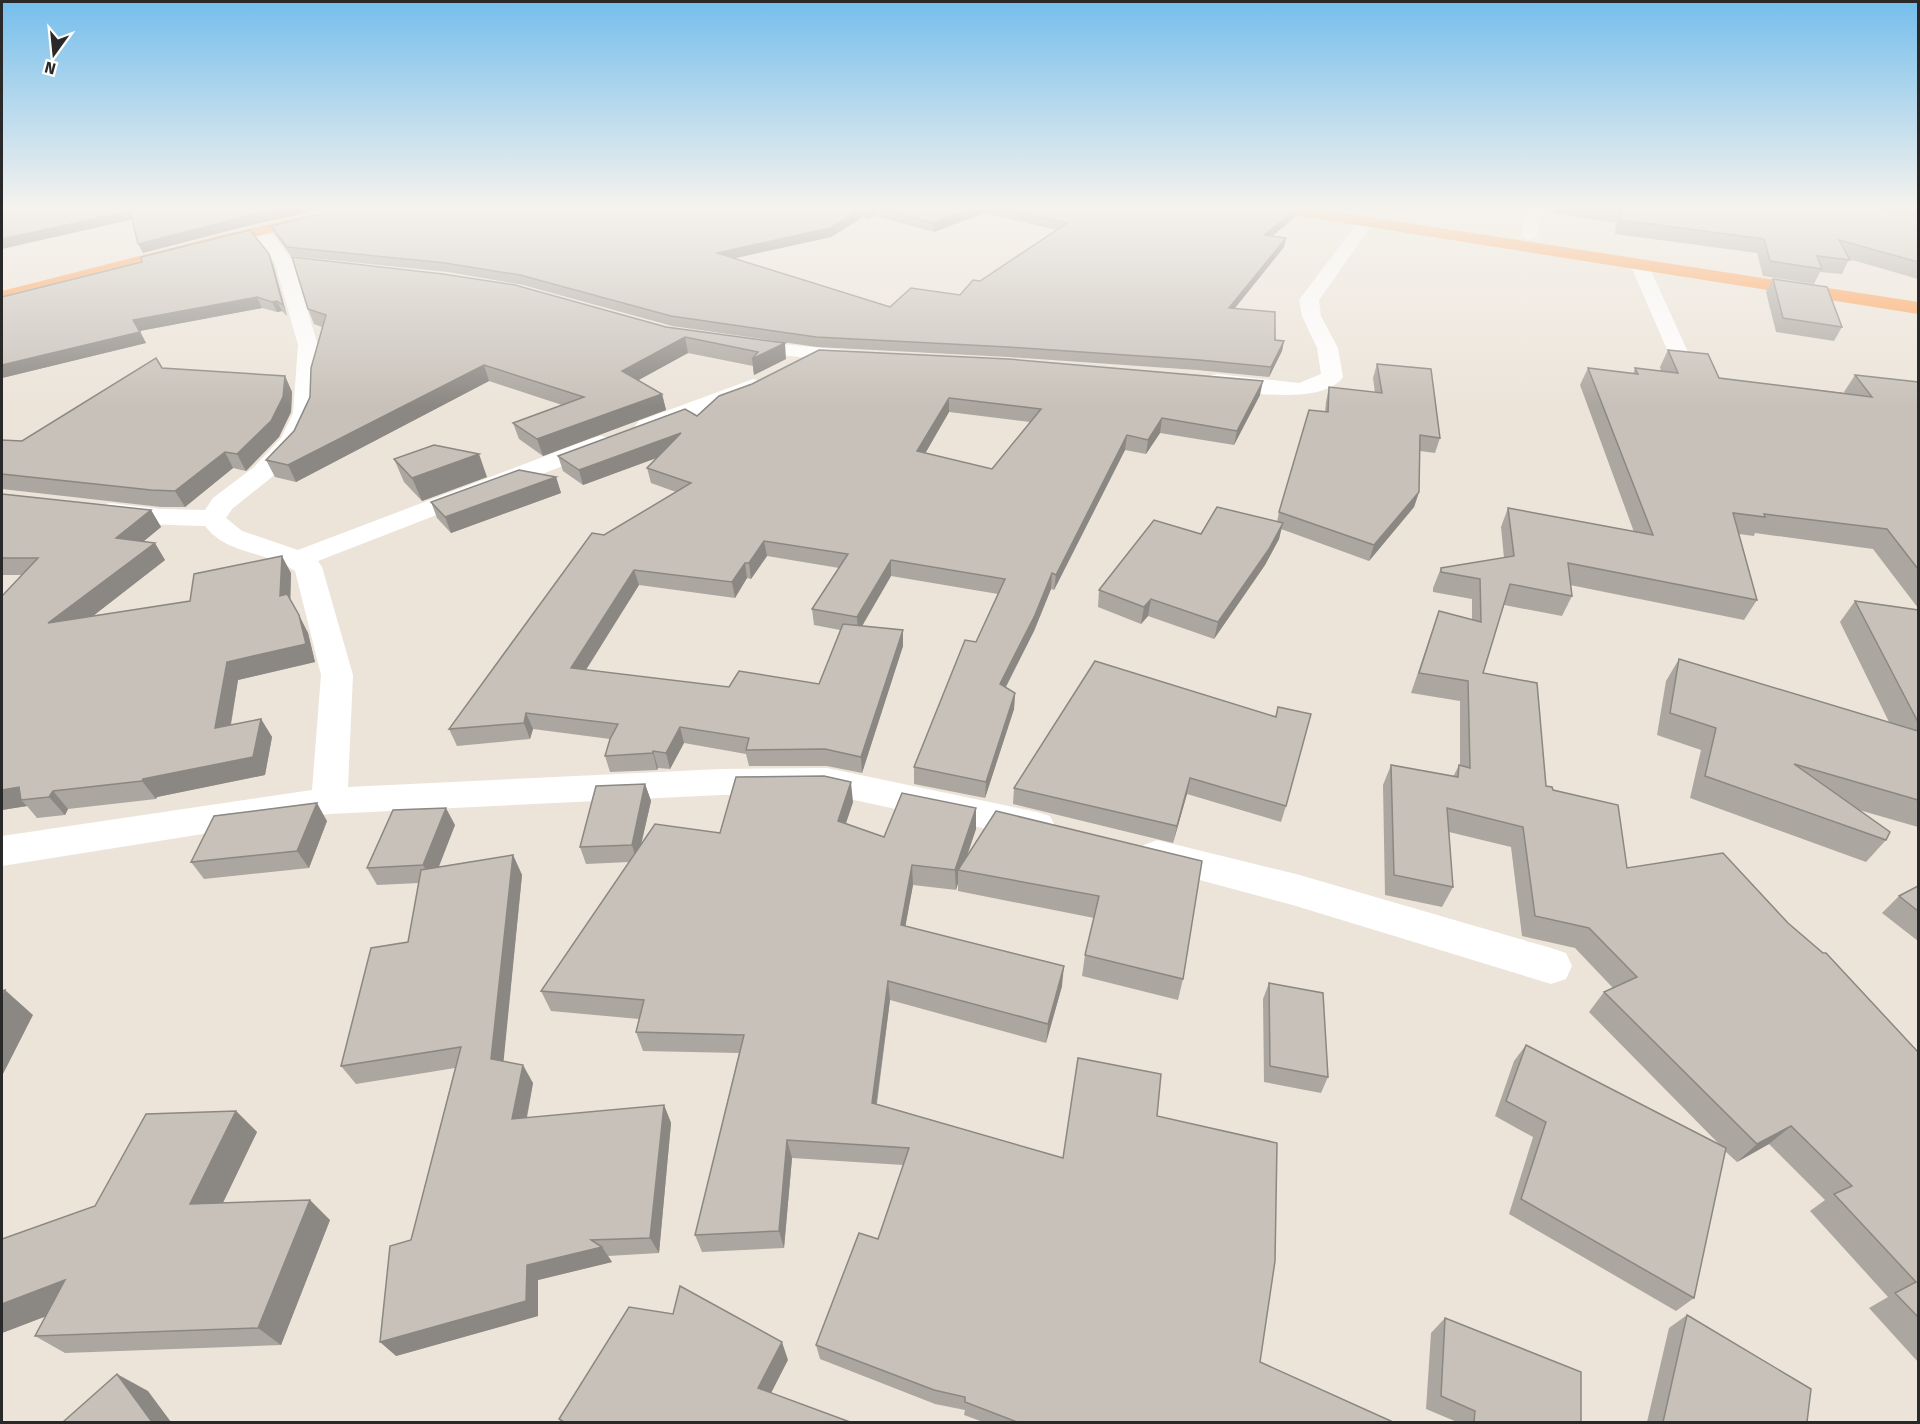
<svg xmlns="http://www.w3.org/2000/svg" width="1920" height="1424" viewBox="0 0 1920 1424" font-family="'Fira Sans',sans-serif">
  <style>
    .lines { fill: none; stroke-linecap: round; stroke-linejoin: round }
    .street { fill: #fff; fill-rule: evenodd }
    .highway { fill: #ff9d51; fill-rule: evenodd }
    .wall { fill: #aba69f; fill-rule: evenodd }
    .shaded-wall { fill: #8b8782 }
    .building { fill: #c7c1b9; stroke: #8b8782; stroke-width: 1.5; fill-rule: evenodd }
  </style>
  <rect width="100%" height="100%" fill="#ece4d9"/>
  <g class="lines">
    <!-- street -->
    <g class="street">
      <polygon points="1526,208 1542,208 1537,235 1529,240 1521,235"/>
      <path d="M1366 217 1374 222 1319 300 1321 316 1338 348 1343 377C1323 406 1240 393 1209 386L1206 381 1209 376 1217 374 1299 383 1321 374 1317 348 1302 316 1299 300 1360 219Z"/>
      <path d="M257 226C273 230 282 246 290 258L338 264 344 265 347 269 344 273 338 274 295 270 318 345 315 413 300 446 272 477 232 509 226 518 242 531 298 550 593 438 601 436 609 438 613 443 609 448 318 561 322 567 353 675 348 787 721 769 827 768 1037 812 1050 816 1055 826 1050 836 1037 840 827 794 721 795 329 814 2 866V836L312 790 321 675 295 571C267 551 227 555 205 526 171 525 135 525 101 517L97 511 101 505 110 503 161 509 205 510 213 498 254 467 281 438 293 413 298 345 275 263 265 247 249 231Z"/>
      <polygon points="1639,259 1645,260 1648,264 1688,352 1685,356 1678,358 1671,356 1668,352 1630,264 1633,260"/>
      <polygon points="741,340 854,351 861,353 864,357 861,361 854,363 734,350 731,346 734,342"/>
      <polygon points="753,379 761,381 764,386 761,391 655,431 647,433 639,431 635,426 639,421"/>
      <polygon points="1157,840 1296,874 1551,948 1566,953 1572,966 1566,979 1551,984 1296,906 1144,865 1138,855 1144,845"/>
    </g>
    <!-- highway -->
    <g class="highway">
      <polygon points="340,208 368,208 366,211 233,242 2,303 2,291 230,233"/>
      <polygon points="1273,208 1311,208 1918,302 1918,314 1281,213"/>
    </g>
  </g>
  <!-- wall -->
  <g class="wall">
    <path d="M349 208H1291L1295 217 1272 236 1286 238 1284 247 1234 309 1275 340 1284 341 1282 351 1269 377 1197 370 1008 357 817 347 672 326 523 285 448 272 291 256 275 234 271 226ZM984 213 1057 230 960 295 890 307 734 258 831 237 863 217 868 219 875 216 934 232Z"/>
    <polygon points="1455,208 1479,208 1477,211"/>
    <polygon points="1555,208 1918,208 1918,279 1849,259 1842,274 1820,272 1814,284 1763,276 1757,253 1615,234 1616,223 1553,213"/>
    <polygon points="273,264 287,316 282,311 277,312 262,308 140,331 146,343 2,378"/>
    <polygon points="443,274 786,359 754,375 753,366 688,353 638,380 662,394 666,410 543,456 519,439 513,423 562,405 489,381 296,482 275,477 266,460 294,431 310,397 322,327 314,324 308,309"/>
    <polygon points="1773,279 1842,327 1834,341 1776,332 1766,292"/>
    <polygon points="1668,350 1719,378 1845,393 1844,392 1855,375 1918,382 1918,608 1873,549 1755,533 1754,536 1739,534 1757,600 1744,620 1570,585 1572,596 1562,616 1504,605 1483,673 1546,786 1553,790 1627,868 1788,923 1918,1052 1918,1362 1869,1308 1888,1297 1810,1211 1825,1200 1769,1144 1737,1162 1725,1151 1694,1298 1676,1311 1509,1214 1533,1137 1495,1116 1514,1061 1526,1045 1719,1144 1589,1012 1604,992 1613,988 1575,948 1522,936 1511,847 1449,832 1453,887 1442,907 1385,895 1383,785 1391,765 1453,777 1459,765 1460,766 1460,701 1411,693 1432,631 1439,611 1472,620 1472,599 1433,592 1433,588 1441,568 1504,558 1501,527 1508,508 1634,532 1580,385 1588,368 1633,374 1635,368 1661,371 1660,367"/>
    <polygon points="1377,364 1440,438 1435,453 1420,451 1419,492 1414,507 1369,561 1281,529 1279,539 1265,565 1214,639 1148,616 1141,624 1098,607 1099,590 1201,534 1277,522 1279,512 1325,412 1326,402 1329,387 1375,393 1373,378"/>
    <polygon points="162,368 285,376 292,392 291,412 279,437 246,471 233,468 185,507 161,507 2,489 2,440 22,441"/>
    <path d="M1260 395 1234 445 1160 433 1146 454 1125 450 1054 590 1051 589 1034 631 1006 687 1015 693 1014 709 985 798 914 784V767L976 642 998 594 891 576 862 626 903 630V646L862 773 827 766H749L746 754 684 743 670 769 658 768 657 770 610 772 605 756 610 739 533 729 530 739 457 746 449 729 604 535 676 492 651 483 647 468 658 457 583 485 563 471 558 456 697 416 719 396ZM949 412 1030 422 992 469 925 453ZM767 556 839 568 812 609 814 625 840 630 819 684 729 687 586 670 639 585 735 598 747 578 751 579Z"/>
    <polygon points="394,459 487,477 422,501 404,482"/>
    <polygon points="556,477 561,493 451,533 437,518 431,502"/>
    <polygon points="2,494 151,510 161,527 144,541 165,560 93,616 190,601 291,573 290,600 308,633 315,662 238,680 231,725 261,719 272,737 265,775 157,797 156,799 68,809 65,815 37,818 27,806 2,810 21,575 2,575"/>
    <polygon points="1855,601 1918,610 1918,827 1859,810 1886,840 1866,862 1690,798 1701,750 1657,735 1666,681 1679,659 1889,722 1840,622"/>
    <polygon points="1278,707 1286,806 1281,822 1187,794 1173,843 1013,804 1014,788 1275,717"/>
    <polygon points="645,784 651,801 641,845 720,833 853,802 846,823 884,837 976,829 967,856 1202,861 1183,979 1178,1000 1082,976 1085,955 1094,918 958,891 958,883 956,890 913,885 905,926 1062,986 1046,1043 890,1000 877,1104 1063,1158 1157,1116 1260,1362 1393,1422 983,1422 964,1415 965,1410 935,1404 820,1359 816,1345 878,1239 903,1165 792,1158 784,1248 702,1252 695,1235 739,1053 643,1051 636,1032 639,1019 551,1011 541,991 629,862 586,864 580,847"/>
    <polygon points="327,821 309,868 204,879 191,862"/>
    <polygon points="455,825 438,867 513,855 522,875 503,1062 533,1083 527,1118 664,1105 671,1123 659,1253 608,1256 612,1262 538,1280 538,1316 396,1356 411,1240 455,1068 356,1084 341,1066 408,942 419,883 377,885 367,868"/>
    <polygon points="1918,886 1918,941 1882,913 1899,896"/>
    <polygon points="1269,983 1328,1077 1321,1093 1264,1082 1263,999"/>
    <polygon points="236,1111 257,1132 223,1203 330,1220 281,1345 65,1353 35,1336 46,1316 2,1333 2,1239 95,1206"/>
    <polygon points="1687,1315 1807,1422 1647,1422 1669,1328"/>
    <polygon points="1445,1318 1581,1422 1457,1422 1426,1409 1431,1333"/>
  </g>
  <!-- shaded-wall -->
  <g class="shaded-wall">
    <polygon points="286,208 330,208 251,225 143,253 138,244 247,216"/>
    <polygon points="873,208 875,208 875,216 868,219 867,210"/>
    <polygon points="974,208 984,208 984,213 934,232 933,223"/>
    <polygon points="862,209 863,217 831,237 718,262 717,253"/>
    <polygon points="1297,209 1295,217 1263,244 1264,235"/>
    <polygon points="130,211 134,219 2,249 2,239"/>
    <polygon points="1286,238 1284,247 1227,318 1229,308"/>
    <polygon points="269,254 273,264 287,316 283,305"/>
    <polygon points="257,297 262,308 139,331 133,320"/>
    <polygon points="277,301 282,311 277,312 272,302"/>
    <polygon points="140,332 146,343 2,378 2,365"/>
    <polygon points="685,337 688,353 626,387 622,371"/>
    <polygon points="1284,341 1282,351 1269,377 1271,367"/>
    <polygon points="785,343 786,359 754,375 752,359"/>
    <polygon points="484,365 489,381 296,482 288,465"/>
    <polygon points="285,376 292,392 291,412 279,437 246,471 237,454"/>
    <polygon points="1263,381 1260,395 1234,445 1237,431"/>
    <polygon points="662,394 666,410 543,456 537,439"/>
    <polygon points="949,398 949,412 918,466 917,451"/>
    <polygon points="1162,418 1160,433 1146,454 1148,440"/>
    <polygon points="681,433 684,448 583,485 579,470"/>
    <polygon points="1127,435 1125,450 1054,590 1056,575"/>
    <polygon points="225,452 233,468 185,507 175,491"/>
    <polygon points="479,454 487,477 422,501 412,478"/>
    <polygon points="556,477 561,493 451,533 445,517"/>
    <polygon points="1419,492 1414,507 1369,561 1374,545"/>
    <polygon points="151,510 161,527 127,555 116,538"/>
    <polygon points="1283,523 1279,539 1265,565 1214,639 1218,622"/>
    <polygon points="764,541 767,556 751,579 749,563"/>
    <polygon points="155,543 165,560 62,640 48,623"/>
    <polygon points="282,556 291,573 290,613 280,596"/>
    <polygon points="891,560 891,576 858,633 857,617"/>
    <polygon points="745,563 747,578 735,598 732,582"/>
    <polygon points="634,570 639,585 577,684 571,668"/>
    <polygon points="1052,573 1051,589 1034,631 999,700 1000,684"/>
    <polygon points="1151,599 1148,616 1141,624 1144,607"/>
    <polygon points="299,615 308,633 315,662 238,680 227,746 215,728 227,662"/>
    <polygon points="903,630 903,646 862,773 861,757"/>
    <polygon points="1015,693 1014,709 985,798 986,782"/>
    <polygon points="526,713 533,729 530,739 524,723"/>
    <polygon points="261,719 272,737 265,775 157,797 156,799 142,781 143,779"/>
    <polygon points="680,727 684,743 670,769 666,753"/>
    <polygon points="653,751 658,768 657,770 653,753"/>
    <polygon points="1190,778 1187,794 1173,843 1177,826"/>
    <polygon points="851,782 853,802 840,841 838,821"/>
    <polygon points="645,784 651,801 637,862 632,845"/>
    <polygon points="19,787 21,800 27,806 2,810 2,790"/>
    <polygon points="53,791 68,809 65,815 49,797"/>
    <polygon points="317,803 327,821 309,868 297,851"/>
    <polygon points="446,808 455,825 433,882 423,865"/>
    <polygon points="976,808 976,829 962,870 958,870 958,883 956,890 955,870"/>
    <polygon points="513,855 522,875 502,1077 491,1059"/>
    <polygon points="912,865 913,885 902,945 901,925"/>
    <polygon points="1064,966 1062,986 1046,1043 1048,1024"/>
    <polygon points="888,981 890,1000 874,1121 872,1103"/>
    <polygon points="5,990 33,1015 2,1076 2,998"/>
    <polygon points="523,1065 533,1083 523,1136 512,1119"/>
    <polygon points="664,1105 671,1123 659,1253 650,1238"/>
    <polygon points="236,1111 257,1132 213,1223 190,1204"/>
    <polygon points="1791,1126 1769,1144 1737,1162 1757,1144"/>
    <polygon points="787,1140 792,1158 784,1248 779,1231"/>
    <polygon points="310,1200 330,1220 281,1345 258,1328"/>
    <polygon points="602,1247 612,1262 538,1280 538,1316 396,1356 380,1342 527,1265"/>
    <polygon points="65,1280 94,1298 2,1333 2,1304"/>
    <polygon points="782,1342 788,1360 765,1405 758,1388"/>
    <polygon points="117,1374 148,1391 171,1422 152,1422"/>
  </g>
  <!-- building -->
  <g class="building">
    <polygon points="2,208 286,208 247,216 138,244 130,211 2,239"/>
    <polygon points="349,208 873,208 867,210 862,209 830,228 717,253 890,307 911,288 960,295 973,280 980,281 1067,223 1001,208 1291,208 1297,209 1264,235 1286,238 1229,308 1275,312 1275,340 1284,341 1271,367 1199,360 1008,347 816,337 671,316 520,275 445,263 287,247 271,226"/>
    <polygon points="878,208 974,208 933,223"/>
    <polygon points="1610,208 1865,208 1918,216 1918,262 1839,240 1850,260 1817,256 1822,269 1770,261 1764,239 1620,220 1621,210"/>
    <polygon points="250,230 269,254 283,305 277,301 272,302 257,297 133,320 140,332 2,365 2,297 142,262 141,257"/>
    <polygon points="292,257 443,274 515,285 666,327 785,343 752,359 758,352 685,337 622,371 662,394 537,439 513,423 584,397 484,365 288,465 266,460 294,431 310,397 311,368 326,315 308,309"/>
    <polygon points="1773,279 1827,287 1842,327 1783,318"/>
    <path d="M819 350 1008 359 1263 381 1237 431 1162 418 1148 440 1127 435 1056 575 1052 573 1035 615 1000 684 1015 693 986 782 914 767 965 640 976 642 1005 579 891 560 857 617 812 609 848 554 764 541 749 563H745L732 582 634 570 571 668 729 687 739 671 819 684 843 624 903 630 861 757 825 749 746 750 749 738 680 727 666 753 653 751V753L605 756 610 739 618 724 526 713 524 723 449 729 592 533 604 535 691 483 647 468 681 433 579 470 558 456 685 409 697 416 719 396 752 384ZM949 398 1041 409 992 469 917 451Z"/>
    <polygon points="1668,350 1708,354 1719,378 1872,397 1855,375 1918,382 1918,569 1887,529 1764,514 1765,517 1733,513 1757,600 1568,563 1572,596 1510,584 1483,673 1537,683 1546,786 1552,787 1553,790 1618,805 1627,868 1723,853 1788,923 1823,953 1826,953 1918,1052 1918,1317 1895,1293 1916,1282 1834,1194 1852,1186 1791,1126 1757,1144 1604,992 1637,977 1589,928 1535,916 1523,827 1447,808 1453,887 1394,875 1391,765 1458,777 1459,765 1470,768 1468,681 1419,673 1439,611 1481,622 1480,579 1441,572 1441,568 1514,556 1508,508 1653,535 1588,368 1638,374 1635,368 1678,373"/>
    <polygon points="156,358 162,368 285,376 283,397 271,421 237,454 225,452 175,491 151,490 2,474 2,440 22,441"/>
    <polygon points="1377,364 1431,369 1440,438 1420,435 1419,492 1374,545 1279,512 1309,410 1328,412 1329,387 1382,393"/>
    <polygon points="434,445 479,454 412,478 394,459"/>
    <polygon points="519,470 556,477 445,517 431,502"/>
    <polygon points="2,494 151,510 116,538 155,543 48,623 190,601 194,574 282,556 280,596 287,594 299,615 306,644 227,662 215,728 261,719 253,757 143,779 142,781 53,791 49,797 21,800 19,787 2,790 2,596 38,558 2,558"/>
    <polygon points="1217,507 1283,523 1269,549 1218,622 1151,599 1144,607 1099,590 1154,520 1201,534"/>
    <polygon points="1855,601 1918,610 1918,722"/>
    <polygon points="1679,659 1918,731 1918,800 1794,764 1890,832 1886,840 1705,776 1716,728 1670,713"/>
    <polygon points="1095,661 1276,717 1278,707 1311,714 1286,806 1190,778 1177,826 1014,788"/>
    <polygon points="824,776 851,782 838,821 884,837 902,793 976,808 955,870 912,865 901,925 1064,966 1048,1024 888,981 872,1103 1063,1158 1078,1058 1161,1074 1157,1116 1277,1143 1275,1261 1260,1362 1393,1422 1017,1422 965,1402 965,1397 934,1390 816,1345 859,1233 878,1239 909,1148 787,1140 779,1231 695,1235 744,1035 636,1032 644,1000 541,991 655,824 720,833 736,777"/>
    <polygon points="645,784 632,845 580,847 596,786"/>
    <polygon points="317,803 297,851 191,862 214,816"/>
    <polygon points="446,808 423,865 367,868 393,810"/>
    <polygon points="996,811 1202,861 1183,979 1085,955 1099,896 958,870"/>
    <polygon points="513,855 491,1059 523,1065 512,1119 664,1105 650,1238 591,1240 602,1247 527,1265 526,1301 380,1342 390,1246 411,1240 461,1047 341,1066 371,948 408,942 421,870"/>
    <polygon points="1918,886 1918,911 1899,896"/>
    <polygon points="1269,983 1323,993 1328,1077 1270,1066"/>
    <polygon points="5,990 2,998 2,991"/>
    <polygon points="1526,1045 1726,1148 1694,1298 1521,1199 1546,1122 1506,1101"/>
    <polygon points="236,1111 190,1204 310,1200 258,1328 35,1336 65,1280 2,1304 2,1239 95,1206 146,1114"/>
    <polygon points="680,1286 782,1342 758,1388 850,1422 564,1422 559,1419 629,1307 673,1314"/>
    <polygon points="1687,1315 1811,1389 1807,1422 1663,1422"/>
    <polygon points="1445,1318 1581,1372 1581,1422 1474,1422 1475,1411 1441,1396"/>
    <polygon points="117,1374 152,1422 63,1422"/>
  </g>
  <!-- sky -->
  <linearGradient id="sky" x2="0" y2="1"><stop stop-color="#75beec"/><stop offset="0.51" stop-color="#f6f3ee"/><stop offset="1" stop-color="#f6f3ee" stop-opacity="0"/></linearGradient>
  <rect width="1920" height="407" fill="url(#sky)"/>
  <!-- border -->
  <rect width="1920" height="1424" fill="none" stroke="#292929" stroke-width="6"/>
  <!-- north arrow -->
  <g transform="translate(54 54) rotate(195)" stroke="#ffffff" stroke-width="4.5" paint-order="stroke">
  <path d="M0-4.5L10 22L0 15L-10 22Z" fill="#292929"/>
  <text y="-9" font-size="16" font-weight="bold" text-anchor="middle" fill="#292929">N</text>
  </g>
</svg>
